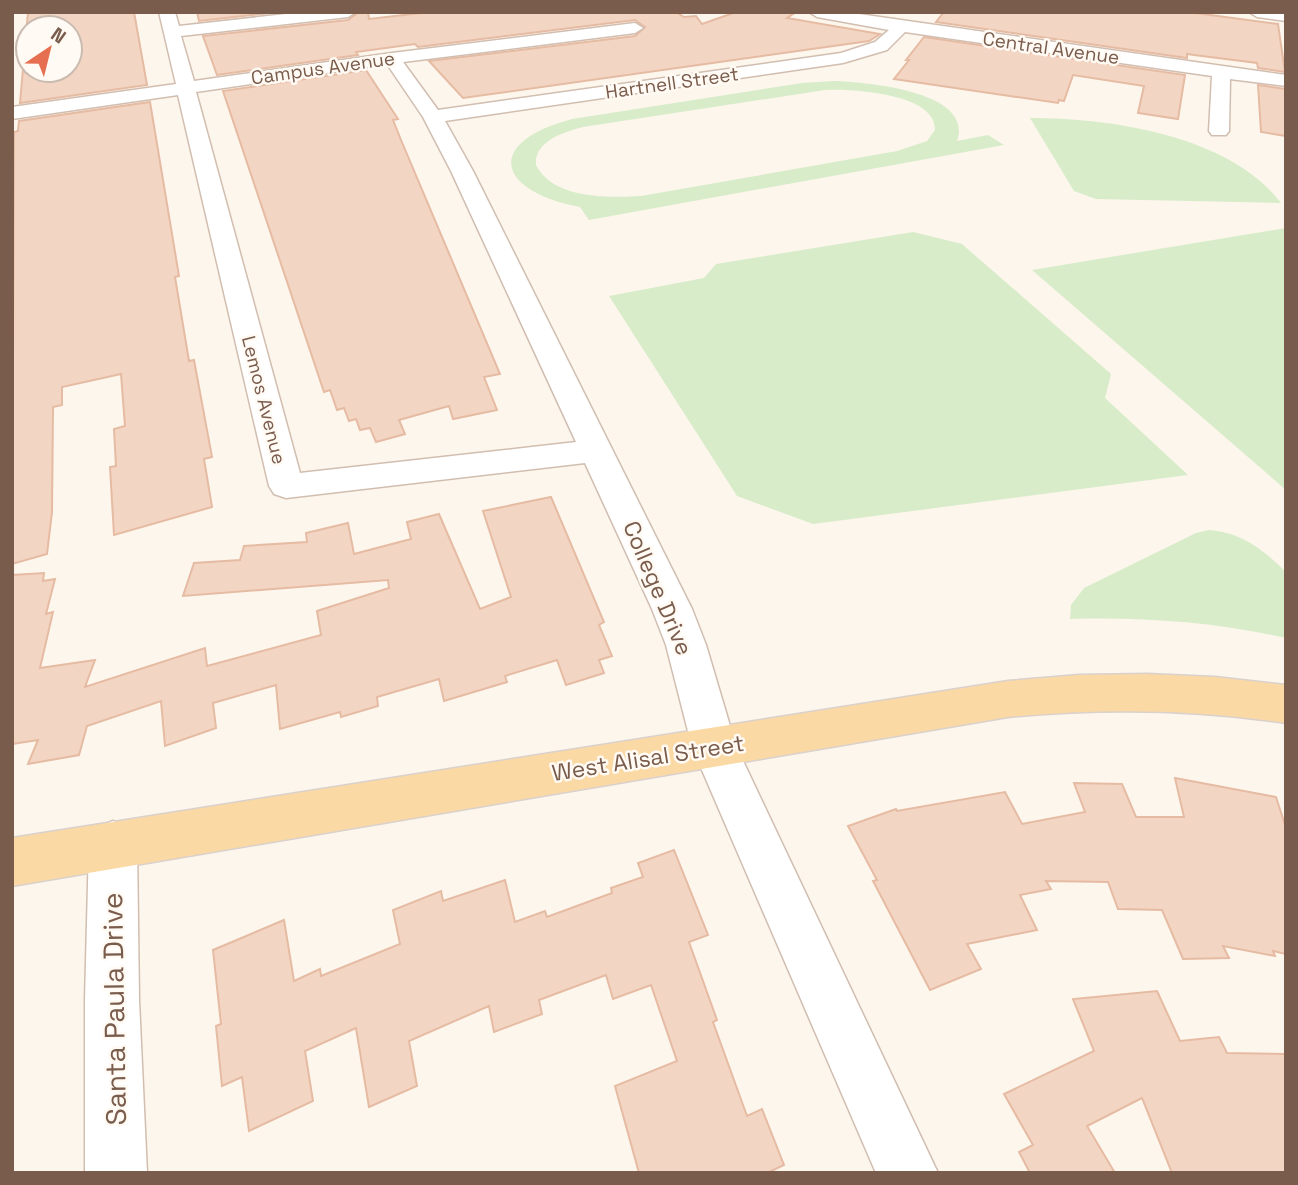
<svg xmlns="http://www.w3.org/2000/svg" width="1298" height="1185" viewBox="0 0 1298 1185" font-family="'Space Grotesk',sans-serif">
  <style>
    .green { fill: #d8ecc9; fill-rule: evenodd }
    .building { fill: #f3d5c3; stroke: #e6bba3; stroke-width: 2; fill-rule: evenodd }
    .lines { fill: none; stroke-linecap: round; stroke-linejoin: round }
    .minor-casing { stroke: #d1beb0; stroke-width: 3 }
    .major-casing { stroke: #dad1cd; stroke-width: 3 }
    .minor { fill: #fff; fill-rule: evenodd }
    .major { fill: #fbd9a5; fill-rule: evenodd }
    .labels { text-anchor: middle; dominant-baseline: central; stroke-width: 5; stroke-linejoin: round; paint-order: stroke }
    .far-street-label { font-size: 19px; fill: #7a5c4d; stroke: #fffaf3 }
    .street-label { font-size: 23px; fill: #7a5c4d; stroke: #fffaf3 }
    .near-street-label { font-size: 28px; fill: #7a5c4d; stroke: #fffaf3 }
  </style>
  <rect width="100%" height="100%" fill="#fdf6ec"/>
  <!-- green -->
  <g class="green">
    <path d="M834 81C865 82 975 91 957 141L988 135 1004 145 589 220 580 207C498 192 482 143 572 119L802 83ZM825 90C851 89 936 93 935 130L927 141 897 151 641 196C608 198 553 199 536 165 534 141 564 132 583 127Z"/>
    <path d="M1030 118C1110 118 1229 135 1281 203L1096 199 1074 191Z"/>
    <polygon points="1286,228 1286,490 1032,270"/>
    <polygon points="913,232 962,244 1111,374 1105,398 1188,475 813,524 737,496 609,296 704,278 716,264"/>
    <path d="M1209 530C1243 533 1262 549 1286 572V638C1214 622 1143 617 1070 619L1071 605 1084 588 1196 533Z"/>
  </g>
  <!-- building -->
  <g class="building">
    <path d="M28 12H134L147 85 20 103ZM28 28H70V70H28Z"/>
    <polygon points="197,12 278,12 199,21"/>
    <polygon points="359,12 368,12 369,19 430,12 676,12 684,17 696,16 702,24 736,12 796,12 787,18 880,34 869,41 463,98 429,61 635,36 645,27 635,20 418,47 415,44 356,52 358,55 217,75 203,36 348,20"/>
    <polygon points="944,12 1188,12 1278,24 1285,72 1258,68 1257,63 1194,55 1187,54 1187,58 936,22"/>
    <polygon points="924,37 1185,75 1178,119 1138,113 1144,86 1073,75 1064,101 1059,100 1058,103 894,79 909,60 906,60"/>
    <polygon points="366,70 398,119 393,120 401,140 500,374 484,377 497,410 453,419 449,406 399,420 405,434 376,442 370,428 360,430 356,419 349,421 344,408 337,410 330,390 324,392 223,91"/>
    <polygon points="1258,85 1286,89 1286,136 1261,132"/>
    <polygon points="150,102 179,276 175,277 189,361 194,360 212,457 204,459 212,507 114,535 110,467 116,466 114,429 125,426 121,374 62,387 62,405 53,407 52,512 47,554 12,564 14,132 18,131 19,121"/>
    <polygon points="551,497 604,622 599,625 612,656 599,660 604,673 566,685 557,660 505,676 507,682 444,701 439,679 377,697 378,706 341,717 340,712 280,729 276,685 213,703 216,728 165,746 161,701 87,726 79,755 28,764 38,740 12,744 12,575 44,573 43,581 55,579 46,614 53,612 40,668 95,660 85,687 205,648 207,666 321,635 317,611 389,588 388,580 183,596 194,563 240,560 244,546 307,542 306,533 348,523 354,554 411,539 407,522 439,514 480,609 511,597 483,511"/>
    <polygon points="1175,778 1276,797 1286,828 1286,954 1273,951 1275,956 1223,946 1229,958 1183,959 1162,910 1118,909 1108,882 1046,881 1051,889 1020,895 1037,930 967,944 981,969 930,990 873,881 877,880 848,826 896,809 897,811 1005,792 1022,824 1085,812 1074,783 1122,784 1136,817 1184,817"/>
    <polygon points="674,850 708,935 689,942 717,1020 713,1022 747,1116 762,1109 784,1165 767,1173 639,1173 615,1086 677,1061 651,985 613,999 606,975 539,1000 542,1014 494,1032 489,1006 409,1041 417,1086 369,1107 356,1028 305,1051 313,1101 249,1131 242,1077 222,1086 216,1026 221,1024 213,950 284,920 294,981 320,969 321,976 400,944 393,910 441,891 443,901 505,880 515,922 545,911 547,917 612,893 611,888 643,877 638,863"/>
    <polygon points="1157,991 1180,1041 1219,1037 1227,1053 1286,1054 1286,1173 1172,1173 1142,1098 1087,1126 1115,1173 1030,1173 1019,1152 1033,1145 1004,1094 1094,1051 1073,999"/>
  </g>
  <g class="lines">
    <!-- minor casing -->
    <g class="minor-casing">
      <g id="minor">
        <path d="M159 12H175L179 26 304 12H356L348 17 181 36 194 81 392 53 635 23 643 28 635 33 403 62 438 110 841 53 875 42 889 30 817 17 809 12H845L1286 75V86L1230 79 1229 131 1226 135H1212L1209 131 1212 76 905 32 887 50 843 63 445 121 473 171 692 609 706 645 736 746 938 1173H876L692 747 666 645 652 609 585 463 286 498 274 494 269 486 178 95 12 119V107L176 84ZM387 64 423 117 451 171 576 442 300 473 196 92Z"/>
        <polygon points="1249,12 1286,12 1286,21 1257,17"/>
        <polygon points="113,821 130,828 137,845 139,1000 147,1173 85,1173 85,1000 89,845 96,828"/>
      </g>
    </g>
    <!-- major casing -->
    <g class="major-casing">
      <path id="major" d="M1147 674 1215 677 1286 685V723C1193 709 1102 708 1008 717L12 886V838L1008 681 1079 675Z"/>
    </g>
    <!-- minor -->
    <use href="#minor" class="minor"/>
    <!-- major -->
    <use href="#major" class="major"/>
  </g>
  <g class="labels">
    <!-- far-street labels -->
    <g class="far-street-label">
      <text transform="translate(1051 48) rotate(8)">Central Avenue</text>
      <text transform="translate(323 68) rotate(-8)">Campus Avenue</text>
      <text transform="translate(672 83) rotate(-8)">Hartnell Street</text>
      <text transform="translate(264 400) rotate(76)">Lemos Avenue</text>
    </g>
    <!-- street labels -->
    <g class="street-label">
      <text transform="translate(658 588) rotate(67)">College Drive</text>
      <text transform="translate(648 758) rotate(-9)">West Alisal Street</text>
    </g>
    <!-- near-street labels -->
    <g class="near-street-label">
      <text transform="translate(114 1009) rotate(-91)">Santa Paula Drive</text>
    </g>
  </g>
  <!-- border -->
  <rect width="1298" height="1185" fill="none" stroke="#7a5c4d" stroke-width="28"/>
  <!-- north arrow -->
  <g transform="translate(49 49) rotate(35)"><circle r="33" fill="#fffaf3" stroke="#cabbb1" stroke-width="2"/>
  <path d="M0-5L12 26L0 18L-12 26Z" fill="#e76f51"/>
  <text y="-10" font-size="19" font-weight="bold" text-anchor="middle" fill="#7a5c4d">N</text>
  </g>
</svg>
